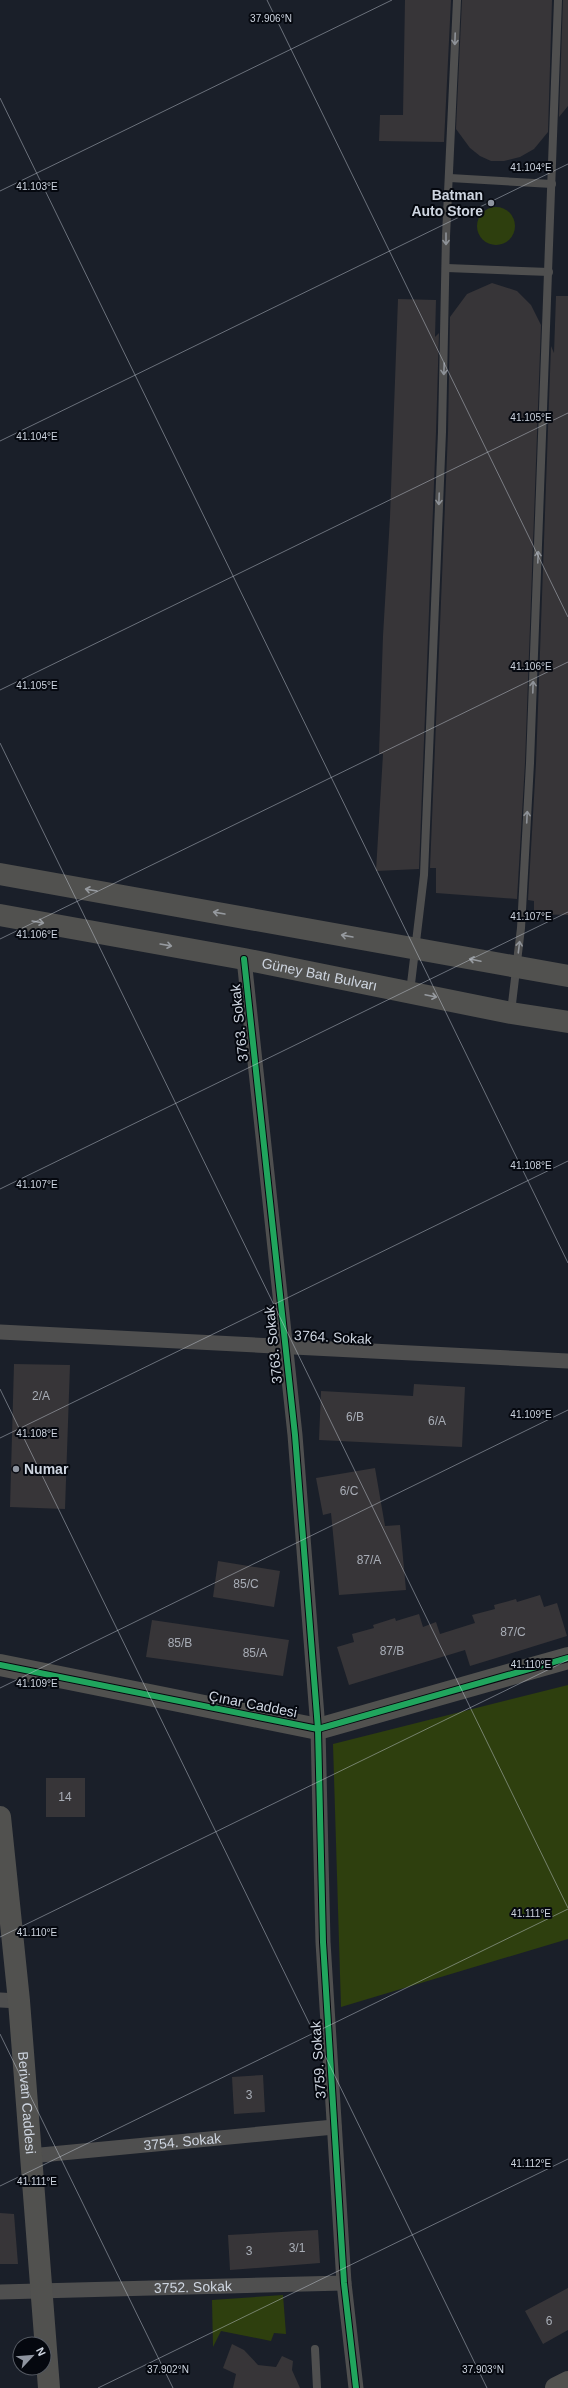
<svg xmlns="http://www.w3.org/2000/svg" width="568" height="2388" viewBox="0 0 568 2388" font-family="Helvetica,sans-serif">
  <style>
    .green { fill: #2e3f0e }
    .building { fill: #373538 }
    .lines { fill: none; stroke-linecap: round; stroke-linejoin: round }
    .lane { stroke: #4f4f4f; stroke-width: 8 }
    .street { stroke: #4f4f4f; stroke-width: 15 }
    .secondary { stroke: #51514f; stroke-width: 22 }
    .cycleway-casing { stroke: #05080f; stroke-width: 8 }
    .cycleway { stroke: #20a55d; stroke-width: 6 }
    .oneway { stroke: #8e9298 }
    .oneway2 { stroke: #969a9f }
    .ticks { fill: none; stroke: #ced5e0; stroke-width: 1; stroke-opacity: 0.45 }
    .poi-dot { fill: #8f95a0; stroke: #05080f; stroke-width: 1.5 }
    .labels { text-anchor: middle; dominant-baseline: central; stroke-width: 4; stroke-linejoin: round; paint-order: stroke }
    .number-label { font-size: 12px; fill: #a8adb6 }
    .poi-label { font-size: 14px; font-weight: bold; fill: #ced5e0; stroke: #05080f; text-anchor: end }
    .street-label { font-size: 14px; fill: #ced5e0; stroke: #05080f }
    .ticks-label { font-size: 10px; text-anchor: middle; fill: #ced5e0; stroke: #05080f; stroke-width: 4; stroke-linejoin: round; paint-order: stroke }
  </style>
  <rect width="100%" height="100%" fill="#1a1f29"/>
  <!-- green -->
  <g class="green">
    <circle cx="496" cy="226" r="19"/>
    <polygon points="568,1685 568,1939 341,2007 333,1744"/>
    <polygon points="283,2295 286,2334 274,2333 271,2341 221,2331 213,2347 212,2300"/>
  </g>
  <!-- building -->
  <g class="building">
    <polygon points="405,0 451,0 444,142 379,141 380,115 403,115"/>
    <polygon points="462,0 552,0 548,132 534,149 520,157 504,161 491,161 480,156 470,148 456,129"/>
    <polygon points="563,0 568,0 568,106 559,117"/>
    <polygon points="492,283 517,291 531,305 541,325 525,763 517,899 436,893 436,868 430,868 448,432 450,317 467,294"/>
    <polygon points="556,296 568,296 568,915 534,914 534,901 528,900 536,763 551,346 554,353"/>
    <polygon points="398,299 436,300 435,337 439,333 436,432 419,869 376,871 383,754 379,754 383,636 390,517"/>
    <polygon points="14,1364 70,1365 65,1509 10,1507"/>
    <polygon points="414,1384 465,1387 462,1447 319,1440 321,1391 413,1396"/>
    <polygon points="375,1468 385,1526 400,1525 406,1590 339,1595 331,1513 323,1515 316,1478"/>
    <polygon points="218,1561 280,1571 274,1607 213,1597"/>
    <polygon points="540,1595 544,1607 557,1603 567,1636 470,1666 465,1650 349,1685 337,1647 354,1642 352,1634 374,1628 373,1625 395,1618 396,1621 419,1614 423,1627 436,1622 440,1634 475,1623 472,1615 495,1609 494,1605 516,1599 517,1602"/>
    <polygon points="152,1620 289,1640 283,1676 146,1657"/>
    <rect x="46" y="1778" width="39" height="39"/>
    <polygon points="263,2075 265,2112 234,2114 232,2077"/>
    <polygon points="0,2213 14,2214 18,2264 0,2264"/>
    <polygon points="318,2230 320,2263 230,2270 228,2235"/>
    <polygon points="568,2288 568,2330 543,2344 525,2311"/>
    <polygon points="232,2344 244,2350 258,2365 276,2367 282,2356 293,2361 292,2370 300,2388 233,2388 236,2374 223,2368"/>
  </g>
  <g class="lines">
    <!-- lane -->
    <g class="lane">
      <polyline points="450,178 552,184"/>
      <polyline points="447,268 549,272"/>
      <polyline points="410,992 424,875 442,432 446,236 457,0"/>
      <polyline points="511,1012 521,928 530,763 558,0"/>
      <polyline points="315,2349 317,2388"/>
    </g>
    <!-- street -->
    <g class="street">
      <polyline points="244,959 295,1435 318,1729 323,1942 344,2283 356,2388"/>
      <polyline points="0,1332 568,1361"/>
      <polyline points="0,2000 19,2001"/>
      <path id="s1" d="M30 2156 334 2127"/>
      <path id="s2" d="M0 2292 344 2283"/>
    </g>
    <!-- secondary -->
    <g class="secondary">
      <polyline points="0,874 568,976"/>
      <path id="s3" d="M0 915 244 959 511 1013 568 1022"/>
      <polyline points="0,1665 318,1729 568,1658"/>
      <path id="s4" d="M0 1817 19 2001 49 2388"/>
      <polyline points="556,2388 568,2382"/>
    </g>
    <!-- cycleway casing -->
    <g class="cycleway-casing">
      <g id="cycleway">
        <polyline points="244,959 295,1435 318,1729 323,1942 344,2283 356,2388"/>
        <polyline points="0,1665 318,1729 568,1658"/>
      </g>
    </g>
    <!-- cycleway -->
    <use href="#cycleway" class="cycleway"/>
  </g>
  <!-- one-way arrows -->
  <defs><path id="oneway-shaft" d="M-6 0H5M1.5-3L5.5 0L1.5 3" fill="none" stroke-width="1.6" stroke-linecap="round" stroke-linejoin="round"/></defs>
  <g class="oneway">
    <use href="#oneway-shaft" transform="translate(455 39) rotate(92)"/>
    <use href="#oneway-shaft" transform="translate(446 239) rotate(90)"/>
    <use href="#oneway-shaft" transform="translate(444 369) rotate(92)"/>
    <use href="#oneway-shaft" transform="translate(439 499) rotate(92)"/>
    <use href="#oneway-shaft" transform="translate(538 557) rotate(-88)"/>
    <use href="#oneway-shaft" transform="translate(533 687) rotate(-88)"/>
    <use href="#oneway-shaft" transform="translate(527 817) rotate(-87)"/>
    <use href="#oneway-shaft" transform="translate(519 947) rotate(-83)"/>
  </g>
  <g class="oneway2">
    <use href="#oneway-shaft" transform="translate(91 890) rotate(-170)"/>
    <use href="#oneway-shaft" transform="translate(219 913) rotate(-170)"/>
    <use href="#oneway-shaft" transform="translate(38 922) rotate(10)"/>
    <use href="#oneway-shaft" transform="translate(347 936) rotate(-170)"/>
    <use href="#oneway-shaft" transform="translate(166 945) rotate(10)"/>
    <use href="#oneway-shaft" transform="translate(475 960) rotate(-168)"/>
    <use href="#oneway-shaft" transform="translate(431 996) rotate(12)"/>
  </g>
  <!-- ticks -->
  <path class="ticks" d="M267 0 568 617M0 98 568 1263M0 191 392 0M0 441 568 164M0 690 568 413M0 743 568 1908M0 939 568 662M0 1189 568 912M0 1389 487 2388M0 1438 568 1161M0 1688 568 1410M0 1937 568 1660M0 2034 173 2388M0 2186 568 1909M98 2388 568 2159"/>
  <!-- markers -->
  <g class="poi-dot">
    <circle cx="491" cy="203" r="4"/>
    <circle cx="16" cy="1469" r="4"/>
  </g>
  <g class="labels">
    <!-- number labels -->
    <g class="number-label">
      <text x="41" y="1396">2/A</text>
      <text x="355" y="1417">6/B</text>
      <text x="437" y="1421">6/A</text>
      <text x="349" y="1491">6/C</text>
      <text x="369" y="1560">87/A</text>
      <text x="246" y="1584">85/C</text>
      <text x="513" y="1632">87/C</text>
      <text x="180" y="1643">85/B</text>
      <text x="392" y="1651">87/B</text>
      <text x="255" y="1653">85/A</text>
      <text x="65" y="1797">14</text>
      <text x="249" y="2095">3</text>
      <text x="297" y="2248">3/1</text>
      <text x="249" y="2251">3</text>
      <text x="549" y="2321">6</text>
    </g>
    <!-- poi labels -->
    <g class="poi-label">
      <text x="483" y="195">Batman<tspan x="483" dy="16">Auto Store</tspan></text>
      <text x="24" y="1469" text-anchor="start">Numar</text>
    </g>
    <!-- street labels -->
    <g class="street-label">
      <text stroke="none"><textPath href="#s3" startOffset="325">Güney Batı Bulvarı</textPath></text>
      <text transform="translate(239 1023) rotate(-96)">3763. Sokak</text>
      <text transform="translate(333 1337) rotate(3)">3764. Sokak</text>
      <text transform="translate(273 1345) rotate(-96)">3763. Sokak</text>
      <text transform="translate(253 1704) rotate(11)">Çınar Caddesi</text>
      <text transform="translate(318 2060) rotate(-94)">3759. Sokak</text>
      <text stroke="none"><textPath href="#s4" startOffset="287">Berivan Caddesi</textPath></text>
      <text stroke="none"><textPath href="#s1" startOffset="153">3754. Sokak</textPath></text>
      <text stroke="none"><textPath href="#s2" startOffset="193">3752. Sokak</textPath></text>
    </g>
  </g>
  <g class="ticks-label">
    <text x="271" y="22">37.906°N</text>
    <text x="531" y="171">41.104°E</text>
    <text x="37" y="190">41.103°E</text>
    <text x="531" y="421">41.105°E</text>
    <text x="37" y="440">41.104°E</text>
    <text x="531" y="670">41.106°E</text>
    <text x="37" y="689">41.105°E</text>
    <text x="531" y="920">41.107°E</text>
    <text x="37" y="938">41.106°E</text>
    <text x="531" y="1169">41.108°E</text>
    <text x="37" y="1188">41.107°E</text>
    <text x="531" y="1418">41.109°E</text>
    <text x="37" y="1437">41.108°E</text>
    <text x="531" y="1668">41.110°E</text>
    <text x="37" y="1687">41.109°E</text>
    <text x="531" y="1917">41.111°E</text>
    <text x="37" y="1936">41.110°E</text>
    <text x="531" y="2167">41.112°E</text>
    <text x="37" y="2185">41.111°E</text>
    <text x="168" y="2373">37.902°N</text>
    <text x="483" y="2373">37.903°N</text>
  </g>
  <!-- north arrow -->
  <g transform="translate(32 2356) rotate(64)"><circle r="19" fill="#05080f" stroke="#555a63"/>
  <path d="M0-3L7 15L0 10L-7 15Z" fill="#8f95a0"/>
  <text y="-6" font-size="11" font-weight="bold" text-anchor="middle" fill="#ced5e0">N</text>
  </g>
</svg>
